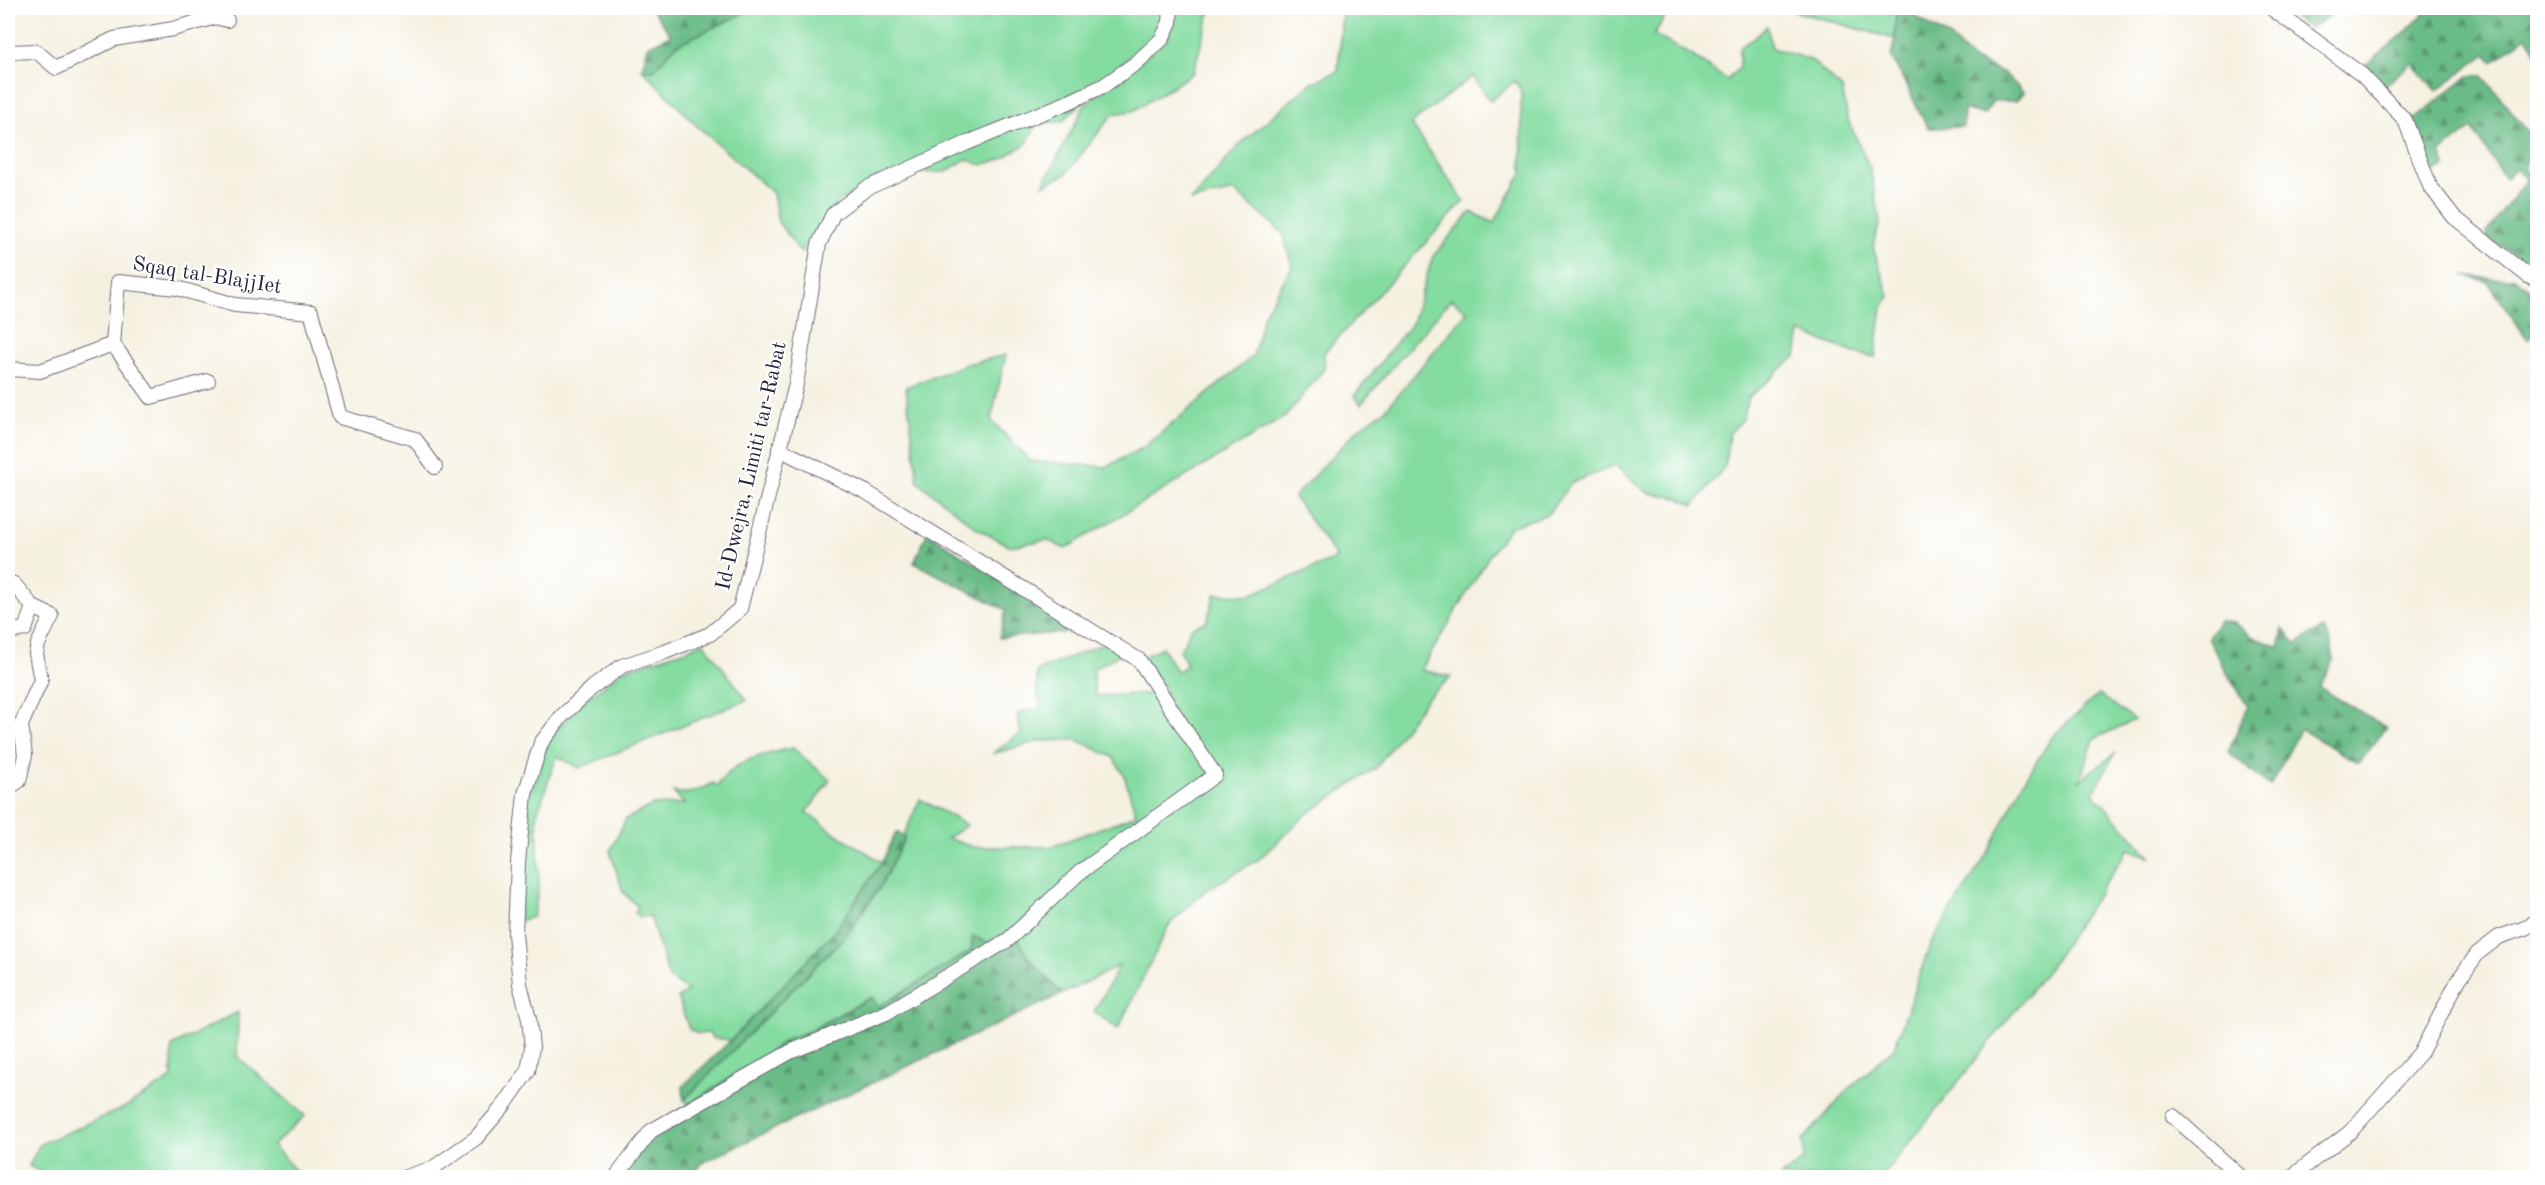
<svg xmlns="http://www.w3.org/2000/svg" width="2545" height="1185" viewBox="0 0 2545 1185" font-family="'Old Standard TT',serif">
  <style>
    .grass { fill: #84dca1; stroke: #537f6e; stroke-width: 1.5 }
    .forest { fill: url(#forest-firs); stroke: #466f61; stroke-width: 1.5 }
    .lines { fill: none; stroke-linecap: round; stroke-linejoin: round }
    .minor-casing { stroke: #6c6a75; stroke-width: 16 }
    .minor { stroke: #fff; stroke-width: 14 }
    .labels { text-anchor: middle; dominant-baseline: central; stroke-width: 4.5; stroke-linejoin: round; paint-order: stroke }
    .street-label { font-size: 21px; fill: #22223b; stroke: #fff }
  </style>
  <defs>
    <pattern id="forest-firs" width="22" height="20" patternUnits="userSpaceOnUse" patternTransform="scale(1.5)"><rect width="22" height="20" fill="#6bbc87"/><path d="M5 1l3.5 6h-7zM16 11l3.5 6h-7z" fill="#589870"/></pattern>
  </defs>
  <rect width="100%" height="100%" fill="#fff"/>
  <filter id="ink" filterUnits="userSpaceOnUse"><feTurbulence type="fractalNoise" baseFrequency=".0167" numOctaves="2"/><feDisplacementMap in="SourceGraphic" scale="12" xChannelSelector="R" yChannelSelector="G"/><feConvolveMatrix kernelMatrix="1 2 1 2 8 2 1 2 1" color-interpolation-filters="sRGB"/></filter>
  <filter id="wash" filterUnits="userSpaceOnUse"><feTurbulence type="fractalNoise" baseFrequency=".008" numOctaves="4" result="noise"/><feDisplacementMap in="SourceGraphic" scale="24" xChannelSelector="R" yChannelSelector="G"/><feGaussianBlur stdDeviation="1.35" result="paint"/><feColorMatrix in="noise" values="0 0 0 0 0 0 0 0 0 0 0 0 0 0 0 0 0 1.4 0 .05"/><feComposite in="paint" operator="in"/></filter>
  <g filter="url(#wash)">
    <rect width="100%" height="100%" fill="#f5f1e1"/>
    <!-- grass -->
    <g class="grass">
      <polygon points="750,8 1165,8 1160,30 1110,74 1094,85 839,201 801,253 778,222 773,193 695,124 642,69 654,70 676,45 740,15"/>
      <polygon points="1179,8 1211,8 1193,73 1133,111 1113,114 1065,175 1043,185 1085,105 1167,39"/>
      <path d="M1344 8H1670L1654 35 1691 55 1727 80 1739 68V47L1753 39 1767 26 1772 48 1811 60 1842 89 1848 120 1870 168 1880 221 1873 248 1889 296 1882 308 1875 357 1854 353 1800 332 1796 357C1778 370 1766 385 1748 397L1743 418 1729 434 1725 466 1694 505 1678 498 1648 493 1615 466 1571 483 1548 514 1510 527 1489 556 1421 670 1451 677 1427 698 1376 768 1308 813 1258 860 1206 890 1169 925 1118 1029 1094 1012 1119 966 1062 994 1030 960 1013 930 987 943 973 937 971 951 878 1007 871 997 807 1032 789 1038 691 1104 684 1100 847 934 882 884 920 799 967 825 947 838 973 847H1050L1136 815 1124 775 1113 757 1077 740 1039 741 992 754 1021 733 1017 714 1041 707 1037 691V671L1104 643 1121 654 1093 669 1095 696 1167 693 1142 657 1162 647 1177 672 1187 665 1180 651 1191 628 1207 621 1215 594 1250 595 1337 558 1294 497 1359 428 1385 410 1467 312 1451 299 1361 404 1354 396 1412 323 1433 256 1471 212 1494 223 1522 173 1521 91 1515 81 1490 101 1473 76 1411 124 1464 201 1324 353 1325 368 1285 417 1065 549 1047 540 1009 546 978 529 918 482 906 387 967 364 1006 355 991 420 1030 461 1106 467 1144 447 1253 356 1264 314 1292 267 1283 233 1234 191 1191 201 1239 145 1310 84 1338 71 1342 12Z"/>
      <polygon points="1783,8 1896,8 1895,39"/>
      <polygon points="1091,94 1062,122 1037,123 1027,143 1002,159 981,165 966,159 946,172 912,173"/>
      <polygon points="703,642 747,700 579,768 557,756 537,814 539,886 533,917 519,921 528,799 548,740 580,704 625,669 687,650"/>
      <polygon points="2099,694 2134,720 2094,739 2080,780 2115,753 2093,793 2151,857 2128,849 2049,968 1882,1177 1780,1177 1804,1159 1803,1140 1849,1089 1894,1048 1931,942 1989,851 2021,786 2052,737"/>
      <path d="M793 748 830 780 807 812 835 833 882 862 835 931 731 1040 712 1038 709 1033 699 1034 689 1029 678 998 688 991 669 978 650 916 639 917 635 913 638 907 623 892 610 851 626 819 653 805 684 804 673 792C688 796 701 790 713 783L717 786C737 757 761 756 793 748Z"/>
      <polygon points="238,1012 237,1056 305,1116 273,1145 301,1177 52,1178 29,1166 40,1144 124,1108 172,1078 172,1046"/>
    </g>
    <!-- forest -->
    <g class="forest">
      <polygon points="651,8 750,8 740,15 676,45 654,70 642,69 648,46 671,35"/>
      <polygon points="1896,8 1912,14 1952,39 1973,60 2004,73 2024,93 2016,101 1993,101 1984,115 1964,109 1963,127 1928,128 1891,56 1895,39"/>
      <polygon points="2281,8 2341,8 2309,29"/>
      <path d="M2428 8H2537V54L2527 36 2493 62 2486 54 2436 91 2412 63 2382 88 2360 69C2384 50 2409 32 2428 8Z"/>
      <polygon points="2468,76 2483,76 2537,143 2524,168 2537,178 2537,256 2533,266 2487,237 2487,233 2526,179 2516,168 2505,179 2472,128 2441,152 2445,166 2434,173 2411,122"/>
      <polygon points="2463,275 2495,279 2515,278 2537,296 2537,329 2528,340 2488,282"/>
      <polygon points="927,533 1082,631 999,638 1006,610 914,563"/>
      <polygon points="2219,621 2234,623 2253,637 2279,647 2283,629 2296,644 2323,628 2330,641 2334,659 2319,687 2387,728 2358,763 2301,729 2270,786 2228,752 2248,706 2223,667 2208,638"/>
      <polygon points="896,832 905,837 882,884 847,934 684,1100 683,1086 731,1040 835,931 882,862"/>
      <polygon points="1013,930 1030,960 1062,994 703,1162 692,1177 609,1178 630,1152 633,1139 772,1052 789,1038 808,1032 872,997 878,1007 971,951 973,936 987,943"/>
    </g>
  </g>
  <g filter="url(#ink)">
    <g class="lines">
      <!-- minor casing -->
      <g class="minor-casing">
        <g id="minor">
          <polyline points="2271,8 2362,75 2405,120 2430,186 2454,217 2528,276 2538,280"/>
          <polyline points="8,52 36,51 56,68 114,39 173,29 216,17 227,20"/>
          <polyline points="113,344 118,282 177,288 235,305 311,312 340,417 415,439 435,467"/>
          <polyline points="8,369 40,371 113,344 151,397 208,381"/>
          <polyline points="8,588 14,584 33,607 52,616 38,644 36,654 41,680 21,725 25,755 19,781 8,788"/>
          <polyline points="8,632 25,629 33,607"/>
          <polyline points="2173,1116 2242,1178"/>
          <polyline points="403,1178 433,1168 476,1138 505,1104 528,1071 532,1047 529,1019 520,984 515,934 518,862 525,794 541,743 562,716 592,688 622,666 665,652 710,634 740,609 796,384 819,244 833,214 867,188 967,143 1069,102 1103,86 1135,64 1162,39 1170,22 1171,8"/>
          <polyline points="615,1178 651,1131 790,1052 886,1013 1008,940 1079,873 1215,775 1139,660 866,492 779,449"/>
          <polyline points="2290,1178 2350,1132 2421,1052 2459,979 2478,953 2499,937 2525,928 2538,920"/>
        </g>
      </g>
      <!-- minor -->
      <use href="#minor" class="minor"/>
    </g>
  </g>
  <g class="labels">
    <!-- street labels -->
    <g class="street-label">
      <text transform="translate(207 276) rotate(9)">Sqaq tal-BlajjIet</text>
      <text transform="translate(752 466) rotate(-77)">Id-Dwejra, Limiti tar-Rabat</text>
    </g>
  </g>
  <!-- margin -->
  <rect width="2545" height="1185" fill="none" stroke="#fff" stroke-width="30"/>
</svg>
